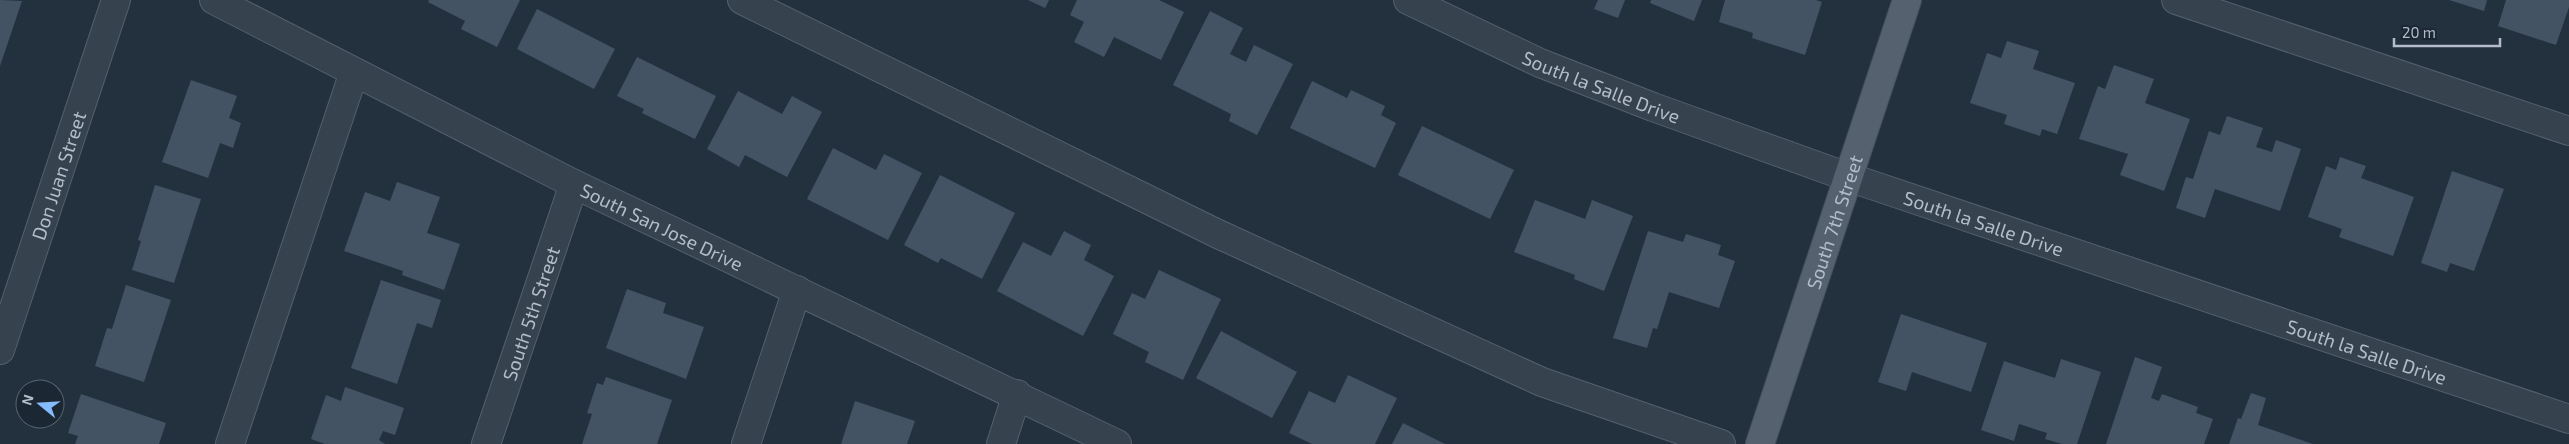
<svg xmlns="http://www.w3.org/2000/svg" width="2569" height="444" viewBox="0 0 2569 444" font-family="'Exo 2',sans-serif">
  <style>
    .building { fill: #435363 }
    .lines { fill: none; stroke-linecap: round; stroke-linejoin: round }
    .minor-casing { stroke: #55606d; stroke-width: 30 }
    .major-casing { stroke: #434e5b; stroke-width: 30 }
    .minor { stroke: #37424f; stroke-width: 28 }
    .major { stroke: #55616f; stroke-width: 28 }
    .labels { text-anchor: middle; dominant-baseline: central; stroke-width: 5; stroke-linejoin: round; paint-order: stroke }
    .street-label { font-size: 19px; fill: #b3bdca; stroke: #1c2734 }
  </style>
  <rect width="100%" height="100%" fill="#23313f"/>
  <!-- building -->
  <g class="building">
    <polygon points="0,0 22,1 0,66"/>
    <polygon points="429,0 520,0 497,47 461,29 465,21 428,2"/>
    <polygon points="1028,0 1049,0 1045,8"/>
    <polygon points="1077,0 1159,0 1184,12 1161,60 1114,37 1104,57 1074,42 1084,22 1070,15"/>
    <polygon points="1598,0 1625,0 1618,18 1594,9"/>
    <polygon points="1651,0 1702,0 1694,21 1650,3"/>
    <polygon points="1725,0 1816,0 1822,2 1805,55 1752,38 1753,33 1719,22"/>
    <polygon points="2449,0 2487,0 2484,11"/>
    <polygon points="2506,0 2569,0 2569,7 2556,45 2498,26"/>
    <polygon points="537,9 615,49 594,89 517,49"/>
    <polygon points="1210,11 1243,28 1230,54 1246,62 1254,45 1293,64 1257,135 1229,121 1231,114 1173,85"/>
    <polygon points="2007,41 2039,51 2033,69 2075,83 2057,134 2042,129 2040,136 2004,124 2007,115 1970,103 1987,53 2001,58"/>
    <polygon points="637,57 716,96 695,139 642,113 644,109 617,96"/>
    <polygon points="2114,65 2154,79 2145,103 2190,119 2164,191 2120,175 2128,154 2079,139 2098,86 2105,89"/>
    <polygon points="191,80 237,96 229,118 241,123 233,148 220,143 208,178 162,162"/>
    <polygon points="1312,81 1347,98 1351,90 1385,106 1381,115 1396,123 1375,168 1290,128"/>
    <polygon points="738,91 782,114 792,96 822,112 787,177 745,155 739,167 707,149"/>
    <polygon points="2227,116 2263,128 2256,147 2272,152 2276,140 2301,149 2280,211 2215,189 2205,218 2176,208 2186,177 2193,179 2209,131 2220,135"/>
    <polygon points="1422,126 1514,170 1490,219 1398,175"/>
    <polygon points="833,148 876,170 884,154 922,173 888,240 807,199"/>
    <polygon points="2340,157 2366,166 2361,178 2414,197 2393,256 2339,237 2342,229 2308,217 2326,166 2336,170"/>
    <polygon points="2452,171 2504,189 2474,271 2450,263 2447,272 2421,263"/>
    <polygon points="940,175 1015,213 982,279 941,258 938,263 904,245"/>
    <polygon points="397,182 440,197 427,233 460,244 444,290 402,275 403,271 344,251 365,192 390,201"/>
    <polygon points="155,185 201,199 174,283 132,270 141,241 138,240"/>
    <polygon points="1535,200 1585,219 1592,200 1633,216 1604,291 1574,279 1575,275 1514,252"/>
    <polygon points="1064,231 1091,245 1084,260 1114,276 1083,336 997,291 1023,242 1051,256"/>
    <polygon points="1648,231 1683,242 1686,234 1721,245 1718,255 1735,261 1719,308 1669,292 1657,329 1653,328 1647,348 1613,338"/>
    <polygon points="1159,270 1221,299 1183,380 1145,362 1149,352 1113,334 1132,293 1145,299"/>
    <polygon points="381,280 441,300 432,328 417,323 397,384 351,368"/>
    <polygon points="126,285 171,300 144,382 95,366 107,328 112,329"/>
    <polygon points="627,289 666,303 663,313 704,327 686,379 606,348"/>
    <polygon points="1901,314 1987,343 1971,392 1912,372 1906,391 1878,382"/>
    <polygon points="1221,331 1297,372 1272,418 1196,378"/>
    <polygon points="2135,357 2162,367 2151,398 2159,401 2162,394 2198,407 2196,413 2213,419 2204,444 2106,444"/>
    <polygon points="2061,359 2101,372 2077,444 2062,444 2045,439 2047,433 2019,424 2014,441 1981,430 2004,361 2055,378"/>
    <polygon points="1348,375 1397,398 1375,444 1312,444 1289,433 1309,391 1335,403"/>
    <polygon points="606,377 672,400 657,444 582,444 592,414 587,413 597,383 603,385"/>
    <polygon points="345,387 404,408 395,435 383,431 379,440 385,444 325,444 311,439 326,395 341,401"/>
    <polygon points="2251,393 2266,398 2258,425 2313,444 2229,444 2238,418 2241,419"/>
    <polygon points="81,394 166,423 159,444 75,444 78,436 68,433"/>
    <polygon points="855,401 915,421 907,444 841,444"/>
    <polygon points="1403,423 1445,444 1392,444"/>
  </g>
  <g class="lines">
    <!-- minor casing -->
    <g class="minor-casing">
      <g id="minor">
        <path id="s1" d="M214 0 574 184 1117 444"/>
        <polyline points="742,0 1218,234 1542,382 1721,444"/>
        <path id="s2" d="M1408 0 1540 63 1653 107 1848 177 2569 419"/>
        <polyline points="2176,0 2569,131"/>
        <path id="s3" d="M0 350 116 0"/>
        <polyline points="230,444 354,72"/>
        <path id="s4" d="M486 444 574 184"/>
        <polyline points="746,444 797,290"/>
        <polyline points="1001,444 1017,394"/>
      </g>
    </g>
    <!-- major casing -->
    <g class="major-casing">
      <g id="major">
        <path id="s5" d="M1760 444 1907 0"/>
      </g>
    </g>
    <!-- minor -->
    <use href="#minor" class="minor"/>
    <!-- major -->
    <use href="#major" class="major"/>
  </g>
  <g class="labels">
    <!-- street labels -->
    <g class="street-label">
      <text stroke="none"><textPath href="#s2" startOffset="212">South la Salle Drive</textPath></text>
      <text stroke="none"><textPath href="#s3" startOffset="184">Don Juan Street</textPath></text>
      <text stroke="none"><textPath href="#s5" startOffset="234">South 7th Street</textPath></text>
      <text stroke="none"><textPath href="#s2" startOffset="618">South la Salle Drive</textPath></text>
      <text stroke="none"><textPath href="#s1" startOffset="502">South San Jose Drive</textPath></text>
      <text stroke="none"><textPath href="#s4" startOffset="138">South 5th Street</textPath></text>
      <text stroke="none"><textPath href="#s2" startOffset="1022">South la Salle Drive</textPath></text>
    </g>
  </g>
  <!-- north arrow -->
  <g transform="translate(40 404) rotate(288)"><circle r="24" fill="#1c2734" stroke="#586370"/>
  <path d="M0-4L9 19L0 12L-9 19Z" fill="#84bcfd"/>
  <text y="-8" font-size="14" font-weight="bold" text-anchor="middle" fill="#b3bdca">N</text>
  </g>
  <!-- scale -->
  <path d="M2394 38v8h106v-8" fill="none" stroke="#b3bdca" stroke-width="2.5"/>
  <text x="2402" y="38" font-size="15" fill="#b3bdca" stroke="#1c2734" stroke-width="4" paint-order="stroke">20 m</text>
</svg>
